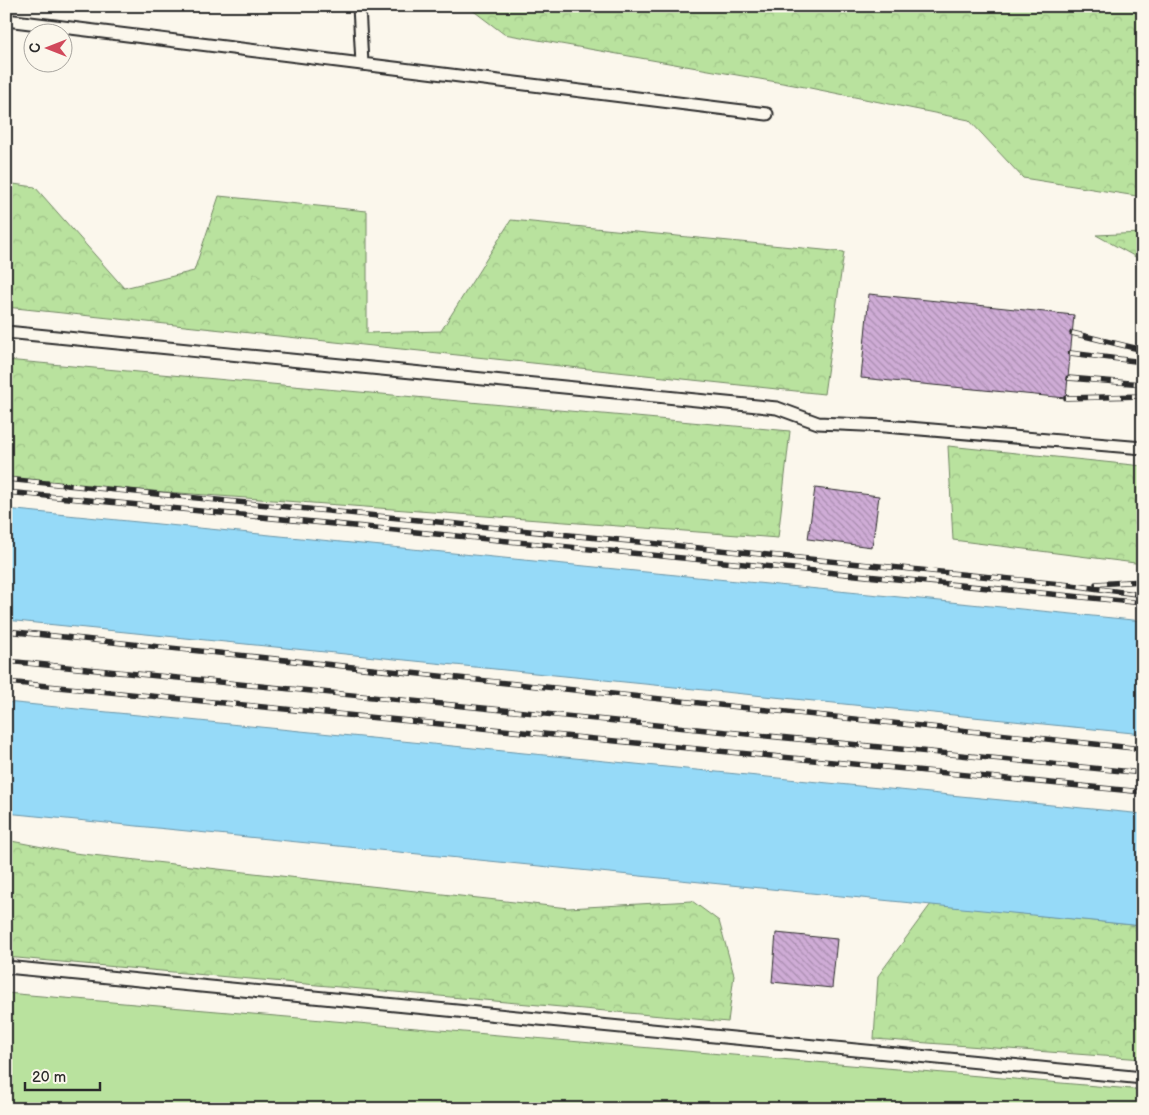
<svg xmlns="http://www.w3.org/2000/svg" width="1149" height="1115" viewBox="0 0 1149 1115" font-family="'Balsamiq Sans',sans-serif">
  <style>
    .forest { fill: url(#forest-crowns); stroke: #728664 }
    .garden { fill: #b9e29e; stroke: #728664 }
    .water { fill: #96daf8; stroke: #6b94a6 }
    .building { fill: url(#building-back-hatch); stroke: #2b2b2b }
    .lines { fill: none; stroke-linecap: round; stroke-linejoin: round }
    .service-casing { stroke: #2b2b2b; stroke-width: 15 }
    .service { stroke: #fbf7ec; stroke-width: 11 }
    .rail-casing { stroke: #2b2b2b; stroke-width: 5.5 }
    .rail { stroke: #fbf7ec; stroke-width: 4; stroke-dasharray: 11; stroke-linecap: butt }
  </style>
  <defs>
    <pattern id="forest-crowns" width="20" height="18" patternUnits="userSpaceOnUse" patternTransform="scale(1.25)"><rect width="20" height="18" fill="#b9e29e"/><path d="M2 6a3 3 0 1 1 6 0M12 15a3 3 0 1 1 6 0" fill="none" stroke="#9fc288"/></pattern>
    <pattern id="building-back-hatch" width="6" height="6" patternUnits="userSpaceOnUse" patternTransform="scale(1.25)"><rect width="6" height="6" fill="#cfacd6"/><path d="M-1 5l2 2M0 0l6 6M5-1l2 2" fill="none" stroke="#a88cae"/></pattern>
  </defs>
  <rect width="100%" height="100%" fill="#fbf7ec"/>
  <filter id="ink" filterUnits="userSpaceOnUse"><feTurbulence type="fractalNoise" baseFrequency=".02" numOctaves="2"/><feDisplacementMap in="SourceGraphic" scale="10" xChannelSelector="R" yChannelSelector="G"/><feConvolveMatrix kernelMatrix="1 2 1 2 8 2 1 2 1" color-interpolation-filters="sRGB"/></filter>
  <g filter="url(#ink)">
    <!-- forest -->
    <g class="forest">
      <polygon points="467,6 1143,6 1143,197 1023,178 969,120 805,87 504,34"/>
      <polygon points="6,183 35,187 124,288 194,271 219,196 367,211 367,333 441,331 511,220 844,252 824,394 6,307"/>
      <polygon points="1143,233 1143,261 1096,235"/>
      <polygon points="6,360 790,431 778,538 6,480"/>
      <polygon points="948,446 1143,466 1143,564 953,540"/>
      <polygon points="6,840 74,853 568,908 692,901 719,921 734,975 728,1022 6,957"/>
      <polygon points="931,904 1143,926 1143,1059 874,1039 878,976"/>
    </g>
    <!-- garden -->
    <polygon class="garden" points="6,993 1143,1090 1143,1109 6,1109"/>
    <!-- water -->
    <g class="water">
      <polygon points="6,509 1143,621 1143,734 6,620"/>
      <polygon points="6,702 1143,814 1143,926 6,813"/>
    </g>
    <!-- building -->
    <g class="building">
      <polygon points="869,294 1074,315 1066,398 861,378"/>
      <polygon points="815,488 879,496 872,547 808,539"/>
      <polygon points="776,933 837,939 832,988 772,982"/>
    </g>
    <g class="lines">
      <!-- service casing -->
      <g class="service-casing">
        <g id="service">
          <polyline points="359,6 362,64 767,114"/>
          <polyline points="6,20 362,64"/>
          <polyline points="6,332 777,408 818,423 885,426 1143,448"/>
          <polyline points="6,967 1143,1078"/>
        </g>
      </g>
      <!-- service -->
      <use href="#service" class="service"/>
      <!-- rail casing -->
      <g class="rail-casing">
        <g id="rail">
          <polyline points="1072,333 1143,350"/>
          <polyline points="1070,353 1143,362"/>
          <polyline points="1068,378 1143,384"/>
          <polyline points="1066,398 1143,396"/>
          <polyline points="6,479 1071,585 1143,595"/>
          <polyline points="6,492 1143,603"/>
          <polyline points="1096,584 1143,581"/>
          <polyline points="6,631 1143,749"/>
          <polyline points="6,661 1143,773"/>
          <polyline points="6,682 1143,792"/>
        </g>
      </g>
      <!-- rail -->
      <use href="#rail" class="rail"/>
    </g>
  </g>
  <!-- margin -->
  <rect width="1149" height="1115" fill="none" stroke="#fbf7ec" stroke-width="25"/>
  <rect x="12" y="12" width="1124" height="1090" fill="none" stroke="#2b2b2b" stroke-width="2" filter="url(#ink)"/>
  <!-- north arrow -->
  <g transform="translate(48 48) rotate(270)"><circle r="24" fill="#fbf7ec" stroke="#a8a59f"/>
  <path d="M0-4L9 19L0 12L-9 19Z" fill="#d1495b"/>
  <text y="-8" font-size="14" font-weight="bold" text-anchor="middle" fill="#2b2b2b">С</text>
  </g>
  <!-- scale -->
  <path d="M25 1082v8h75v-8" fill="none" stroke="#2b2b2b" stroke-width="2.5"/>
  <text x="32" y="1082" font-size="15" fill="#2b2b2b" stroke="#fbf7ec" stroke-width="4" paint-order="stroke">20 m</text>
</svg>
